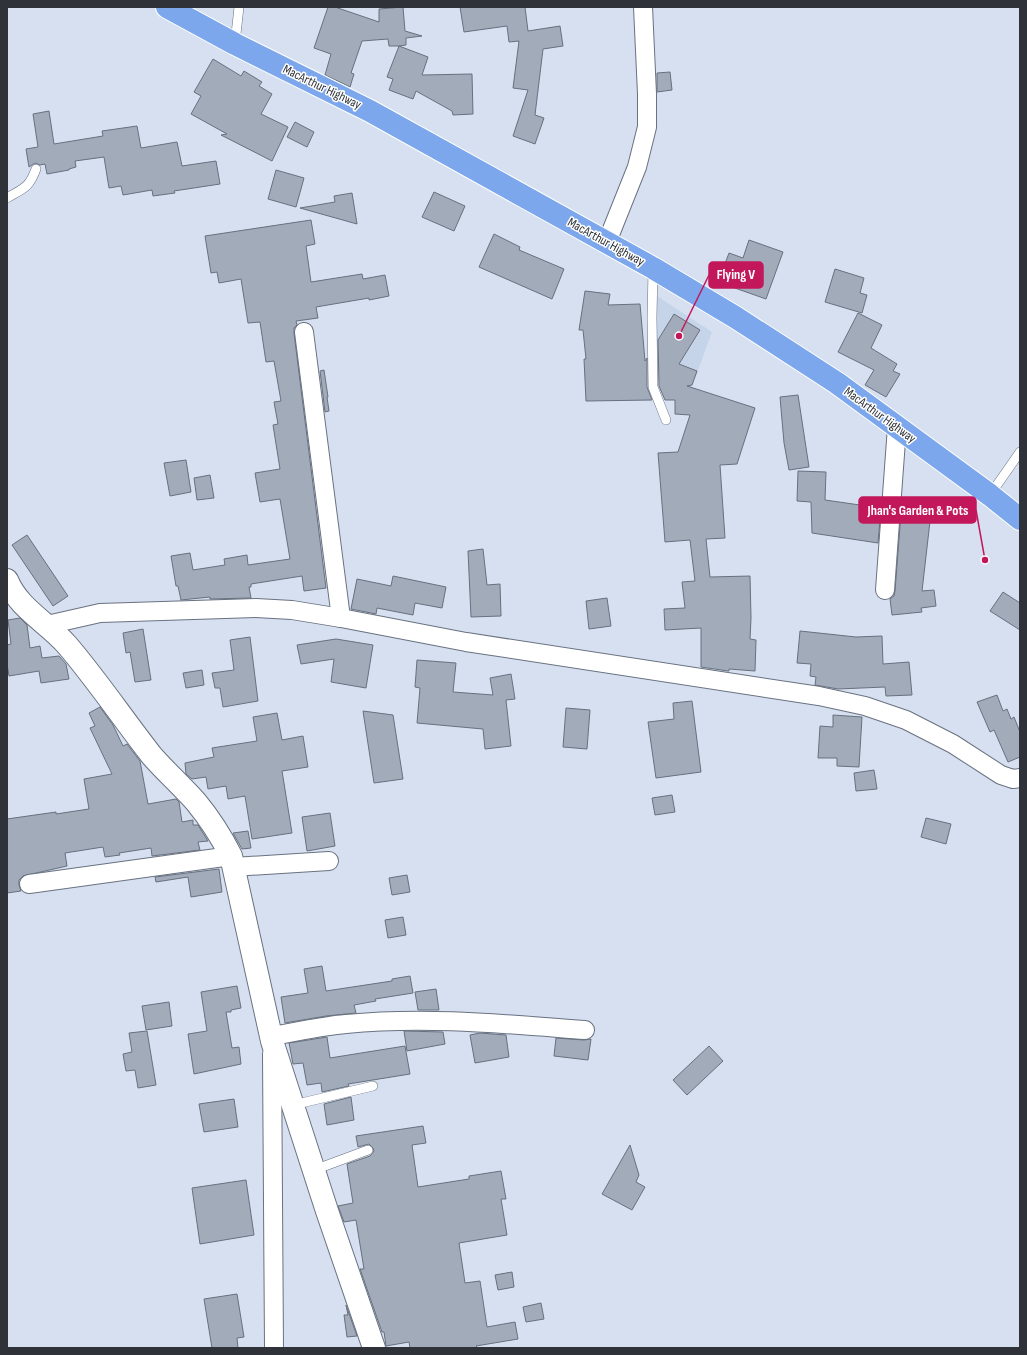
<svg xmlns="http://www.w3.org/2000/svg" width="1027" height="1355" viewBox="0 0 1027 1355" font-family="'Sofia Sans Condensed',sans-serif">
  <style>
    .built { fill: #c6d4ea }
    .building { fill: #a1abba; stroke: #67707e }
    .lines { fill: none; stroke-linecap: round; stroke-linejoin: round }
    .service-casing { stroke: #697280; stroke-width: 10 }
    .minor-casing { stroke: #697280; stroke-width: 20 }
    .tertiary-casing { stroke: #697280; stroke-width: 24 }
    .trunk-casing { stroke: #fff; stroke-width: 24 }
    .service { stroke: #fff; stroke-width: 9 }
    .minor { stroke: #fff; stroke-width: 18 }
    .tertiary { stroke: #fff; stroke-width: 22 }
    .trunk { stroke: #7ca7ec; stroke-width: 22 }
    .labels { text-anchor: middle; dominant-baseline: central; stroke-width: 3; stroke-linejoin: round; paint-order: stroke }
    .street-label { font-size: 13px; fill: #2f3339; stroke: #fff }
    .leader { fill: none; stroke: #c2185b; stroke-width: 1.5 }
    .callout-dot { fill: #c2185b; stroke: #fff; stroke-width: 1.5 }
    .callout { fill: #c2185b; stroke: #c2185b; stroke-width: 1.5 }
    .callout-label { font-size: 14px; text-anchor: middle; font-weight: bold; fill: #fff }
  </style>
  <rect width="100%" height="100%" fill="#d6e0f0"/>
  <!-- built -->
  <polygon class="built" points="654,294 712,332 690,392 654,376"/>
  <!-- building -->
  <g class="building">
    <polygon points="328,7 335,7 379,22 379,9 403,7 405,31 422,36 406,38 406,45 399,46 428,57 422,75 472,74 473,114 453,115 452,111 416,91 413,99 389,90 393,79 387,77 399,46 389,46 388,39 362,41 351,73 354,74 350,87 325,75 331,54 314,48"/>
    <polygon points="460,7 525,7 528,31 560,26 563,46 543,49 535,115 544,118 535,144 513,136 528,90 513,88 519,41 509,42 507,26 464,32"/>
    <polygon points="213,59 241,76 244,71 262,82 259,86 272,94 261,114 288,127 272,161 221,135 227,134 191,114 201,96 194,92"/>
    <polygon points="670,72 672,90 657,92 657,73"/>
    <polygon points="49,111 54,144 103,136 102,131 137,126 141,148 177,142 182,166 216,161 220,184 174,191 175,193 153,196 152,190 123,195 121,186 109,188 104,157 75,161 76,167 69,169 69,170 47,174 45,164 40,165 35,163 29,167 26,149 38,147 33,114"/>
    <polygon points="295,122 314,132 307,147 287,137"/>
    <polygon points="276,170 304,178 296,207 268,199"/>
    <polygon points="434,192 465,206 454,231 422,217"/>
    <polygon points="352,193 357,224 300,208 335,202 334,196"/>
    <polygon points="311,220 315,244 306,246 311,282 362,274 363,279 385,275 389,296 369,300 369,298 316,307 318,318 296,321 297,325 294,328 294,333 326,588 304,591 302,576 251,584 251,587 249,587 251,598 210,599 210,597 181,600 178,586 176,586 171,556 190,553 193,570 225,565 224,559 247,555 248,565 290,559 280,499 260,502 255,473 280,469 273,425 278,424 274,402 281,401 274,361 266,362 260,322 248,323 241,279 219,283 217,272 211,273 205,236"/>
    <polygon points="494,234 520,247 519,250 564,269 552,299 479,267"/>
    <polygon points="749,240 783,252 766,299 732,287 736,274 723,269 729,253 743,258"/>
    <polygon points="835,269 864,278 860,293 867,295 862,313 825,302"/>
    <polygon points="585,291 610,294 608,305 640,304 645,361 647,358 647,387 652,400 586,401 584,359 586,359 583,330 579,330"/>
    <polygon points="858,313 882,325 871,348 897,364 893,371 900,374 886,397 865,385 874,370 838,352"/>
    <polygon points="674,314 700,330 679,364 697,371 692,385 687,386 755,408 737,464 720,465 725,538 706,539 710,577 750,576 751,618 750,639 756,640 755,671 729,669 729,671 728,671 701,667 701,628 665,630 664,609 685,608 682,582 695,581 690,540 665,542 658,453 678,452 690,415 675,414 675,400 665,400 659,386 658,340"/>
    <polygon points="324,370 328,397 327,397 329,411 325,412 320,371"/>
    <polygon points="798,395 809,467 789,470 784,443 780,397"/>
    <polygon points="186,460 191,492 170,496 164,463"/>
    <polygon points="798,471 826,472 825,500 881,508 878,543 812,533 811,502 797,501"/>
    <polygon points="210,475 214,498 197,500 194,478"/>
    <polygon points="902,500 932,504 922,591 934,590 936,606 921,608 922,612 892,615 890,599 894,596 895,591"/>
    <polygon points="27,535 68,596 53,606 12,545"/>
    <polygon points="483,549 487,585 500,584 501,616 471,617 468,551"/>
    <polygon points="393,576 446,587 442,608 415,603 413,615 377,608 376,614 351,609 357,579 391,586"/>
    <polygon points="1003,592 1020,603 1020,630 990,611"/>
    <polygon points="607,598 611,626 589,629 586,601"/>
    <polygon points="20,618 27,625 30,648 40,646 42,658 59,656 66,664 69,679 41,683 39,671 9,676 7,664 7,645 11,644 8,620"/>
    <polygon points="143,629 151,680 135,682 130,652 126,653 123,633"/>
    <polygon points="800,631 856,637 882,636 883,664 909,662 912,695 886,696 885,687 838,689 815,685 816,677 810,676 811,664 797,663"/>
    <polygon points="250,637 258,701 223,707 220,688 215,688 212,673 234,670 230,640"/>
    <polygon points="336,639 373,645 366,688 331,682 334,659 301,664 297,645"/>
    <polygon points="417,660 456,663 453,692 493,695 490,678 511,674 515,699 506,700 511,746 485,749 483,729 417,723 420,688 415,687"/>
    <polygon points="202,670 204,685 186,688 183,673"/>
    <polygon points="997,695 1003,711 1007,709 1011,719 1014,717 1020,732 1020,757 1008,762 994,730 990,732 977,702"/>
    <polygon points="692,701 701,772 656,778 648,722 674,719 673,703"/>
    <polygon points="100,707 113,725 123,746 127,744 140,761 148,804 176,799 179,802 182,822 193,820 193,825 198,825 208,841 198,842 200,850 152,856 151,848 119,853 120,855 105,857 103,847 65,853 67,866 23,876 19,880 19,885 21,891 7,893 7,819 56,812 56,814 89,809 84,779 112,774 90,728 95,726 89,713"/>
    <polygon points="566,708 590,710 587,749 563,747"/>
    <polygon points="363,711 393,715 403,779 374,783"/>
    <polygon points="277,713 282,740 303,736 308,767 282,771 292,833 252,839 245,796 228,799 226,786 208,789 206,777 192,779 186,774 185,763 214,757 212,748 257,741 253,717"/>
    <polygon points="833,715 862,717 859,767 837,766 837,758 818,758 820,726 833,727"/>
    <polygon points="874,770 877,789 856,791 854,773"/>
    <polygon points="672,795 675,812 655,815 652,798"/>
    <polygon points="330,813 335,846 307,851 302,817"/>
    <polygon points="926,818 951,824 946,844 921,837"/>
    <polygon points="248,831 251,848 242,849 233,833"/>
    <polygon points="219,869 222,892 191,897 188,877 156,882 155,877"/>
    <polygon points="407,875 410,892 392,895 389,878"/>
    <polygon points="403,917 406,935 388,938 385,920"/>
    <polygon points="322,966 326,991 392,981 392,979 410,976 413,993 375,999 376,1001 354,1005 356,1013 326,1016 285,1023 281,997 308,993 304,969"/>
    <polygon points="237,986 241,1008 231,1010 231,1012 226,1012 232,1048 239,1047 241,1064 194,1074 188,1034 207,1031 201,992"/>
    <polygon points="436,989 439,1010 418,1010 415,992"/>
    <polygon points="169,1002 172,1026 146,1030 142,1006"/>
    <polygon points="147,1031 156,1085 138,1088 135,1070 126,1071 123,1054 132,1052 129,1033"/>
    <polygon points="404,1031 443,1032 445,1044 407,1051"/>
    <polygon points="480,1033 506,1035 509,1057 475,1063 470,1035"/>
    <polygon points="327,1037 330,1058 405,1046 410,1074 348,1084 349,1086 322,1092 321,1083 307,1085 303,1063 293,1064 289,1043"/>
    <polygon points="556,1038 584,1040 591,1039 588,1060 554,1056"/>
    <polygon points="709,1046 723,1061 687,1095 673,1080"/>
    <polygon points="351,1097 354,1120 327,1125 324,1104"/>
    <polygon points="234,1099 238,1127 204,1132 199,1104"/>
    <polygon points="423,1126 426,1143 412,1145 418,1187 469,1179 469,1176 501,1171 506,1199 501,1199 507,1235 459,1243 465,1283 480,1281 487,1327 515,1322 518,1339 476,1346 478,1348 410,1348 409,1342 386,1346 384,1332 382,1332 360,1269 364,1269 356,1220 344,1222 338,1206 353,1203 347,1164 370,1156 374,1151 373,1148 369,1144 358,1147 356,1136"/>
    <polygon points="630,1145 639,1175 636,1182 645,1187 632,1210 602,1194"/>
    <polygon points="246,1180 254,1235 200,1244 192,1188"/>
    <polygon points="512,1272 514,1287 498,1290 495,1275"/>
    <polygon points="237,1294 244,1337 237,1338 238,1348 212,1348 204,1299"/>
    <polygon points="541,1303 544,1319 526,1322 523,1307"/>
    <polygon points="346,1305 357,1336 347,1337 344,1315 348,1315"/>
  </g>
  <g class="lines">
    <!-- service casing -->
    <g class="service-casing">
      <g id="service">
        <polyline points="235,43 239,7"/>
        <path d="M7 198C24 188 29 188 36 169"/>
        <polyline points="653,270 652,317 653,387 666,420"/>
        <polyline points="990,495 1020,452"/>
        <polyline points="293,1105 373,1086"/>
        <polyline points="314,1170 368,1150"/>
      </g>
    </g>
    <!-- minor casing -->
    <g class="minor-casing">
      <g id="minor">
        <polyline points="607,242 637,167 647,127 647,94 643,7"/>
        <polyline points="304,332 341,618"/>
        <polyline points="885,590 897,427"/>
        <polyline points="47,625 100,613 256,608 292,610 341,618 466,642 819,696 865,706 906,720 953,744 1001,775 1013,779 1020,778"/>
        <polyline points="233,867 329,861"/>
        <polyline points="29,884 231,856"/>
        <path d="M271 1036C296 1032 321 1026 346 1024 425 1016 505 1024 585 1030"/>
        <polyline points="272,1054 274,1348"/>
      </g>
    </g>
    <!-- tertiary casing -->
    <g class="tertiary-casing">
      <path id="tertiary" d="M7 580C18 608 48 623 67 645 97 680 123 719 152 756 166 772 182 786 196 802 210 819 221 836 231 856L272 1041 327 1211 374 1348"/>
    </g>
    <!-- trunk casing -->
    <g class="trunk-casing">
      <polyline id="trunk" points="167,7 235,44 370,111 653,268 735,317 837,383 990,495 1020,519"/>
    </g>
    <!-- service -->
    <use href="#service" class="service"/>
    <!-- minor -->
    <use href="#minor" class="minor"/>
    <!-- tertiary -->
    <use href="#tertiary" class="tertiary"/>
    <!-- trunk -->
    <use href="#trunk" class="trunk"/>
  </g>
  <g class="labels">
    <!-- street labels -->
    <g class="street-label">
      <text transform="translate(322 87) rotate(26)">MacArthur Highway</text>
      <text transform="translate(606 242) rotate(29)">MacArthur Highway</text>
      <text transform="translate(880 415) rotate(36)">MacArthur Highway</text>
    </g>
  </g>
  <!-- callouts -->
  <path class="leader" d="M679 336L709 275M985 560L976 510"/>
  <g class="callout-dot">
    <circle cx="679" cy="336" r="4"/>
    <circle cx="985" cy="560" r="4"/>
  </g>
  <g class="callout">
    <rect x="709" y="262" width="54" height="26" rx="4"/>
    <rect x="859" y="497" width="117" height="26" rx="4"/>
  </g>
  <g class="callout-label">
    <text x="736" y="279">Flying V</text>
    <text x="918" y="515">Jhan's Garden &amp; Pots</text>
  </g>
  <!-- border -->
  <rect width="1027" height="1355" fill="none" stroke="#2f3339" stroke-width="16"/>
</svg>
